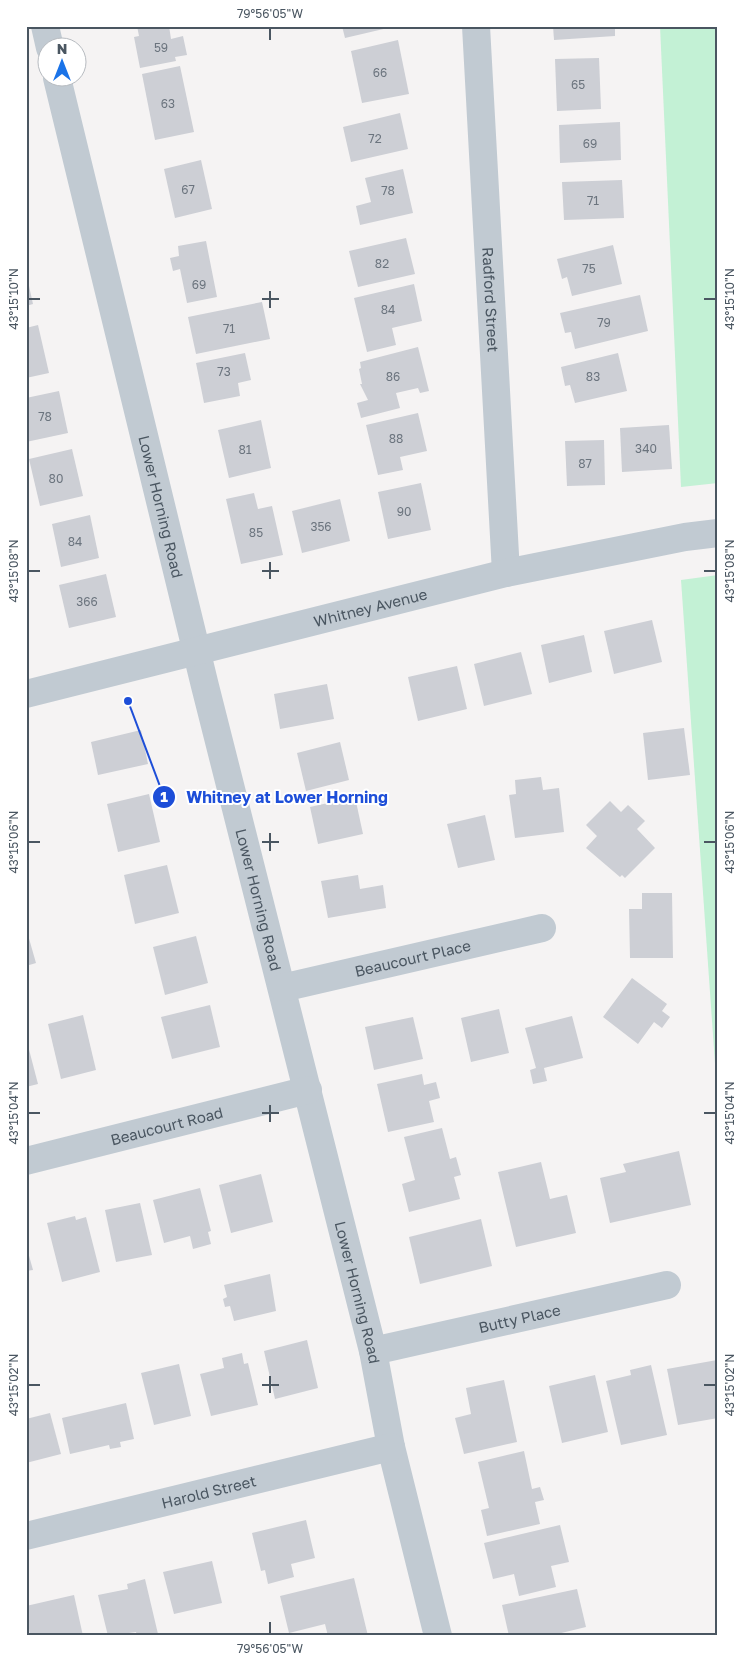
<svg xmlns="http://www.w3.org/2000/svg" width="744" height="1662" viewBox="0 0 744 1662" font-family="'Golos Text',sans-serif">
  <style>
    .green { fill: #c3f1d5 }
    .building { fill: #cdcfd5 }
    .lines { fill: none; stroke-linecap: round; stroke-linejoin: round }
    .minor { stroke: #c1cad2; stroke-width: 28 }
    .ticks { fill: none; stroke: #4a5661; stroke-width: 2 }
    .labels { text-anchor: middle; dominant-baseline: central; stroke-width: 4; stroke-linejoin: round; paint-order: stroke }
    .number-label { font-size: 12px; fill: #6b747e }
    .street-label { font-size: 15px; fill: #4a5661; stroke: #fff }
    .leader { fill: none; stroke: #1d4ed8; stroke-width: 2 }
    .callout-dot { fill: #1d4ed8; stroke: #fff; stroke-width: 2 }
    .mark-label { font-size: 15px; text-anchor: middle; font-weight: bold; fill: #fff }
    .callout-label { font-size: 16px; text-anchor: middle; font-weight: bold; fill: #1d4ed8; stroke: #fff; stroke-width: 4; stroke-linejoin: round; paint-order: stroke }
    .neatline { fill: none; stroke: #4a5661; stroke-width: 2 }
    .ticks-label { font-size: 12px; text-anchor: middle; fill: #4a5661 }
  </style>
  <rect width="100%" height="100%" fill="#f5f3f3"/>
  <!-- green -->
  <g class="green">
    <polygon points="660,26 718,26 718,483 681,487"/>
    <polygon points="718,575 718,1106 681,580"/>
  </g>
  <!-- building -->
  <g class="building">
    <polygon points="137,26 169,26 171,39 183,36 187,55 175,57 176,61 140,68 134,37 139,36"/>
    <polygon points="342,26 392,26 392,27 345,38"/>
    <polygon points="553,26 615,26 615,36 554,40"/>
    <polygon points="398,40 409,94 362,103 351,51"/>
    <polygon points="599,58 601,109 557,111 555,59"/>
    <polygon points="180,66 194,132 155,140 142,74"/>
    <polygon points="400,113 408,149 351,162 343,127"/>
    <polygon points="620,122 621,160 560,163 559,125"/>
    <polygon points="201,160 212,209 175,218 164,169"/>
    <polygon points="403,169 413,213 360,225 356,206 371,202 365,178"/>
    <polygon points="622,180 624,218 564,220 562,182"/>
    <polygon points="406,238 415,274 358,287 349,251"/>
    <polygon points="206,241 217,297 187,303 180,269 173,271 170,258 179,256 178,246"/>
    <polygon points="613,245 622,284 572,296 567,277 562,279 557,259"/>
    <polygon points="27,277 33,304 26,306 26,278"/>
    <polygon points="414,284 422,321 392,328 396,345 367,352 354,298"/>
    <polygon points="640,295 648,331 575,349 571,332 565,333 560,313"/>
    <polygon points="262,302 270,339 196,354 188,317"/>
    <polygon points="38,325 49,373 26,378 26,328"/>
    <polygon points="418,347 429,391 420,393 418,388 396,393 400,408 361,418 357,403 368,400 360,384 362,384 359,369 361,368 360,362"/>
    <polygon points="245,353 251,380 238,383 240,396 204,403 196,363"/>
    <polygon points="618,353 627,391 575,403 570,385 565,386 561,367"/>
    <polygon points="59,391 68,433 26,442 26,398"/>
    <polygon points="418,413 427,451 400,457 403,470 378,475 366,425"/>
    <polygon points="261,420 271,468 229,478 218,430"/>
    <polygon points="669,425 672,469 622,472 620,428"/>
    <polygon points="604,440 605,485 567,486 565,441"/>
    <polygon points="72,449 83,496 40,506 29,459"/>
    <polygon points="421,483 431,530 388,539 378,492"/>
    <polygon points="254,493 258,509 272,506 283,555 241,564 226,499"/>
    <polygon points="340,499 350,541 302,553 292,511"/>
    <polygon points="90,515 99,558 61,567 52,524"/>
    <polygon points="106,574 116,617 69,628 59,585"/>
    <polygon points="652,620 662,662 614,674 604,631"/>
    <polygon points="584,635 592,672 549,683 541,645"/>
    <polygon points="521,652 532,694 484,706 474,664"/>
    <polygon points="457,666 467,709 418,721 408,677"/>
    <polygon points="327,684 334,719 280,729 274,694"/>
    <polygon points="684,728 690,775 648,780 643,733"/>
    <polygon points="141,730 148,764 98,775 91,742"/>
    <polygon points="340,742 349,780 306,791 297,753"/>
    <polygon points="541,777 543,790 559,788 564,832 515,838 509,795 516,794 515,780"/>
    <polygon points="149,794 160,842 118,852 107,804"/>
    <polygon points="355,797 363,834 318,844 310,807"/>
    <polygon points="610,801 621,812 628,805 645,821 637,829 655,848 625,878 622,875 620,877 586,848 597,836 586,825"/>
    <polygon points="485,815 495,860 458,868 447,824"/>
    <polygon points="167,865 179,913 135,924 124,875"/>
    <polygon points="358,875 360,889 383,885 386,908 328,918 321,881"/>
    <polygon points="642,893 672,893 673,958 630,958 629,909 642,909"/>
    <polygon points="26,928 36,963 26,966"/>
    <polygon points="196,936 208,983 165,995 153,947"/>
    <polygon points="632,978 667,1004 662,1011 670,1017 662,1028 654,1022 638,1044 603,1017"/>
    <polygon points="210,1005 220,1047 172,1059 161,1017"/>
    <polygon points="499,1009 509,1053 471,1062 461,1018"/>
    <polygon points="83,1015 96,1070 61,1079 48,1024"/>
    <polygon points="572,1016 583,1058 544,1068 547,1081 533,1084 530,1070 536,1068 525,1028"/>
    <polygon points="413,1017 423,1059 374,1070 365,1027"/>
    <polygon points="26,1038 38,1084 26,1087"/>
    <polygon points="422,1074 424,1085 436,1082 440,1098 429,1101 434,1122 388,1132 377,1084"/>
    <polygon points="442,1128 450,1159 456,1157 461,1175 454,1177 460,1199 409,1212 402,1184 415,1180 404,1137"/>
    <polygon points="679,1151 691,1205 610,1223 600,1178 626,1172 623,1164"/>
    <polygon points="541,1162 550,1199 567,1195 576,1233 516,1247 498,1172"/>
    <polygon points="261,1174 273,1222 231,1233 219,1185"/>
    <polygon points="200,1188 211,1231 208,1232 211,1244 193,1249 190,1236 164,1243 153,1200"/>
    <polygon points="140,1203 152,1255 116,1262 105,1210"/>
    <polygon points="75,1216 76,1220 86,1217 100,1272 62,1282 47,1223"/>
    <polygon points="481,1219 492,1266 420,1284 409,1237"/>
    <polygon points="26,1245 33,1270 26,1271"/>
    <polygon points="270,1274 276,1311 234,1321 230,1306 225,1307 223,1299 227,1297 224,1285"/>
    <polygon points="307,1340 318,1388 275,1399 264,1351"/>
    <polygon points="242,1353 244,1364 248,1363 258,1405 211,1416 200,1374 224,1368 222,1358"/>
    <polygon points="717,1360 718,1418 678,1425 667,1369"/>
    <polygon points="179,1364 191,1416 154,1425 141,1373"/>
    <polygon points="651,1365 667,1435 621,1445 606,1381 631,1375 630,1370"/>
    <polygon points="595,1375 608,1432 562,1443 549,1386"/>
    <polygon points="504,1380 517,1442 464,1454 455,1418 471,1414 466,1388"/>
    <polygon points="126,1403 134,1439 120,1442 121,1447 110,1449 109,1445 70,1454 62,1418"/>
    <polygon points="50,1413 61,1454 26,1463 26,1419"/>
    <polygon points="524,1451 532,1489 540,1487 544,1500 535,1502 540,1524 487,1536 481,1510 489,1508 478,1462"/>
    <polygon points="306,1520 315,1558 291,1564 294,1577 268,1584 265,1570 261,1571 252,1533"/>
    <polygon points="560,1525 569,1562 551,1566 556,1587 519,1596 514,1574 493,1579 484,1543"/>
    <polygon points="212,1561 222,1603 174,1614 163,1572"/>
    <polygon points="354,1578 368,1636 328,1636 325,1624 289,1633 280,1596"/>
    <polygon points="145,1579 158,1634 137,1636 136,1632 108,1636 98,1595 128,1589 127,1584"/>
    <polygon points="577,1589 586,1627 549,1636 509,1636 502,1605"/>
    <polygon points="74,1595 83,1636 30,1636 26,1606"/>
  </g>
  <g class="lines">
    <!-- minor -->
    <g class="minor">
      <polyline points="45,26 50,48"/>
      <path id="s1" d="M476 26 506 573"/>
      <path id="s2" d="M57 78 205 686 373 1351 391 1447 438 1636"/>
      <path id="s3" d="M26 694 506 573 685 537 718 533"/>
      <path id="s4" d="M282 988 542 928"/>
      <path id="s5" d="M26 1161 308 1090"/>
      <path id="s6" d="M373 1351 667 1285"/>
      <path id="s7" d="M26 1536 391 1447"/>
    </g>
  </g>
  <!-- ticks -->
  <path class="ticks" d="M270 28V40M270 291V308M28 299H40M262 299H279M704 299H716M270 562V579M28 571H40M262 571H279M704 571H716M270 833V851M28 842H40M262 842H279M704 842H716M270 1105V1122M28 1113H40M262 1113H279M704 1113H716M270 1376V1393M28 1385H40M262 1385H279M704 1385H716M270 1622V1634"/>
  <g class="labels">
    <!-- number labels -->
    <g class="number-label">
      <text x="161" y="47">59</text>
      <text x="380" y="72">66</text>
      <text x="578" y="84">65</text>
      <text x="168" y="103">63</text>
      <text x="375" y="138">72</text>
      <text x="590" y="143">69</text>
      <text x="188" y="189">67</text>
      <text x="388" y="190">78</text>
      <text x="593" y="200">71</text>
      <text x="382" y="263">82</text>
      <text x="589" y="268">75</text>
      <text x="199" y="284">69</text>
      <text x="388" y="309">84</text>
      <text x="604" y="322">79</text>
      <text x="229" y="328">71</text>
      <text x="224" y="371">73</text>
      <text x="393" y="376">86</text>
      <text x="593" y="376">83</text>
      <text x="45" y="416">78</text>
      <text x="396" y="438">88</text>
      <text x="646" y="448">340</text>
      <text x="245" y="449">81</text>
      <text x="585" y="463">87</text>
      <text x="56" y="478">80</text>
      <text x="404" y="511">90</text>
      <text x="321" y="526">356</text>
      <text x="256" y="532">85</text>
      <text x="75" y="541">84</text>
      <text x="87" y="601">366</text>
    </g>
    <!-- street labels -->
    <g class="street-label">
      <text stroke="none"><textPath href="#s1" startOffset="274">Radford Street</textPath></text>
      <text stroke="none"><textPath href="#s2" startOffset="441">Lower Horning Road</textPath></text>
      <text stroke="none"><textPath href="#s3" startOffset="355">Whitney Avenue</textPath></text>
      <text stroke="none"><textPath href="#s2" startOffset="846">Lower Horning Road</textPath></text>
      <text stroke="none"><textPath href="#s4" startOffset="134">Beaucourt Place</textPath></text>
      <text stroke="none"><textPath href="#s5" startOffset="145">Beaucourt Road</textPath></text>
      <text stroke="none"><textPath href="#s2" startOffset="1251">Lower Horning Road</textPath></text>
      <text stroke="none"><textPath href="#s6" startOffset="150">Butty Place</textPath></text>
      <text stroke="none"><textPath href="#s7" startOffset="188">Harold Street</textPath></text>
    </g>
  </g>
  <!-- callouts -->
  <path class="leader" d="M128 701L164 797"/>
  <g class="callout-dot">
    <circle cx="128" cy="701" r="5"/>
    <circle cx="164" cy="797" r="12"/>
  </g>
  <g class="mark-label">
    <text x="164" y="802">1</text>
  </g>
  <g class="callout-label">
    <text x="287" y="803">Whitney at Lower Horning</text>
  </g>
  <!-- border -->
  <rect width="744" height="1662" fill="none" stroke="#ffffff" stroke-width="55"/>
  <!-- north arrow -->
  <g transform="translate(62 62)"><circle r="24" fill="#ffffff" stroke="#b7bbc0"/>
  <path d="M0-4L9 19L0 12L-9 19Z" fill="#1a73e8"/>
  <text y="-8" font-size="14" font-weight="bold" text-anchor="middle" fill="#4a5661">N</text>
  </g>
  <rect x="28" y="28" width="688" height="1606" class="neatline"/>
  <g class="ticks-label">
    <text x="270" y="18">79°56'05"W</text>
    <text transform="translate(14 299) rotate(-90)" y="4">43°15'10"N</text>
    <text transform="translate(730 299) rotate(-90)" y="4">43°15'10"N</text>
    <text transform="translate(14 571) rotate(-90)" y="4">43°15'08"N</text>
    <text transform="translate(730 571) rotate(-90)" y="4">43°15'08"N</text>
    <text transform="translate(14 842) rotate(-90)" y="4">43°15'06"N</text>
    <text transform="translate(730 842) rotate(-90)" y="4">43°15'06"N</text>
    <text transform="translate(14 1113) rotate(-90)" y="4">43°15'04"N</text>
    <text transform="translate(730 1113) rotate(-90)" y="4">43°15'04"N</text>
    <text transform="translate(14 1385) rotate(-90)" y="4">43°15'02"N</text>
    <text transform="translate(730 1385) rotate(-90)" y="4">43°15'02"N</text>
    <text x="270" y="1653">79°56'05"W</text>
  </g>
</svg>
